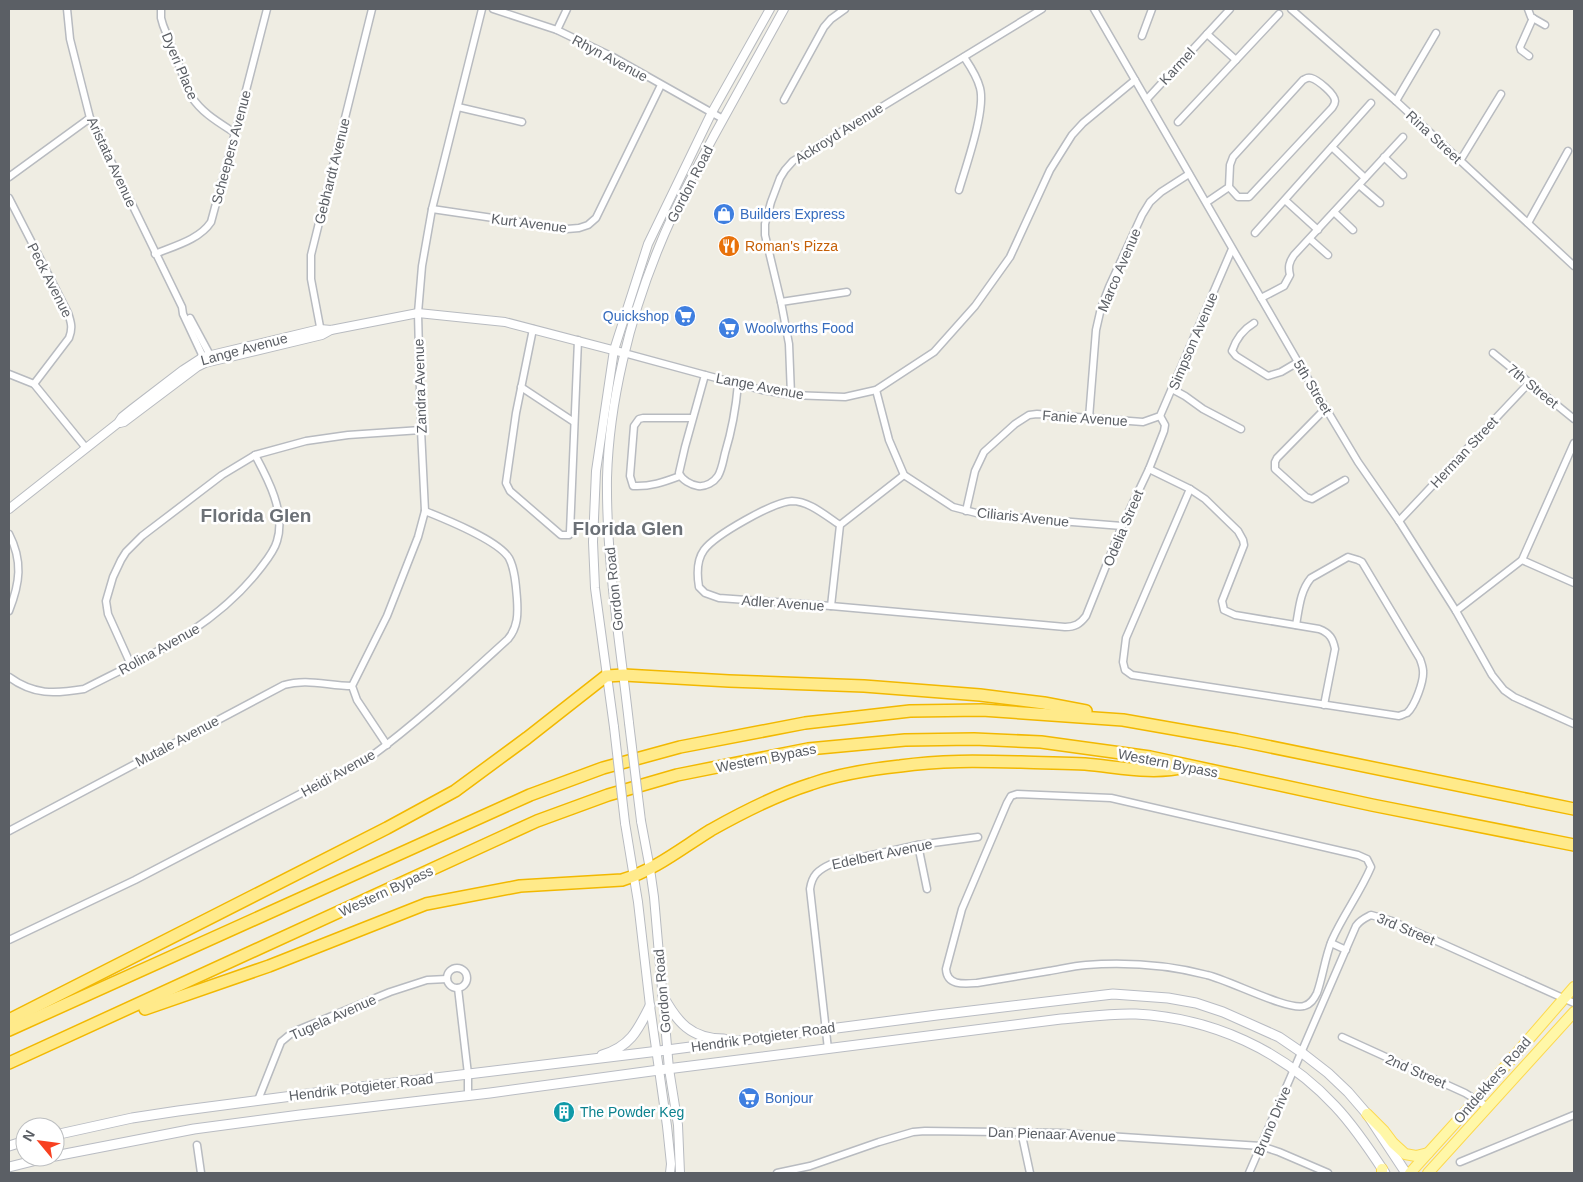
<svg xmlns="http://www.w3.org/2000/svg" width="1583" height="1182" viewBox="0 0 1583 1182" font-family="Arial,sans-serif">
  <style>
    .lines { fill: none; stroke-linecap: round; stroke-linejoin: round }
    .minor-casing { stroke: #b8bbc0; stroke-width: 9 }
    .tertiary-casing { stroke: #b8bbc0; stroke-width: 10 }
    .secondary-casing { stroke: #b9bcc3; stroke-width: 11 }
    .primary-casing { stroke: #fdd94e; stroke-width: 12 }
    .motorway-casing { stroke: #f2b800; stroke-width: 14 }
    .minor { stroke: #fff; stroke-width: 6 }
    .tertiary { stroke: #fff; stroke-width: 8 }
    .secondary { stroke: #fff; stroke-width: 9 }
    .primary { stroke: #fff7a8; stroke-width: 10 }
    .motorway { stroke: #ffea8a; stroke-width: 11 }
    .tertiary-bridge-casing { stroke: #b8bbc0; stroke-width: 10; stroke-linecap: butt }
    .tertiary-bridge { stroke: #fff; stroke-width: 8 }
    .labels { text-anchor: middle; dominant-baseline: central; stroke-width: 5; stroke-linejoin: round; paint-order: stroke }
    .street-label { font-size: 14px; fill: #5b5f65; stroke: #fff }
    .shop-label { font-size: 14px; fill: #366cbe; stroke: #fff; text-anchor: start }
    .food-label { font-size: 14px; fill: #c56008; stroke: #fff; text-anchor: start }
    .culture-label { font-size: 14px; fill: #0d838f; stroke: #fff; text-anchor: start }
    .district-label { font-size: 19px; font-weight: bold; fill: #6c7177; stroke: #fff }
  </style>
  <rect width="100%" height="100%" fill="#efede3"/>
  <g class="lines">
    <!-- minor casing -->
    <g class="minor-casing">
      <g id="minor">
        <polyline points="67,9 70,39 90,118 182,307 183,314 205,361"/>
        <path d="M161 9V18L163 25 191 96C202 113 218 122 235 133"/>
        <polyline points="493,9 557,30 613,57 723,119"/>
        <polyline points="1094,9 1298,362 1358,462 1399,521 1456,611 1492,675 1504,690 1514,697 1574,724"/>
        <polyline points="1291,9 1396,101 1574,266"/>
        <polyline points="1528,9 1531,17 1545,25"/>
        <polyline points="557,30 567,9"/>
        <polyline points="1207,34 1236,60"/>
        <polyline points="1142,36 1152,9"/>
        <polyline points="1529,56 1521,50 1520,47 1533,18"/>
        <polyline points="1147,99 1230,9"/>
        <polyline points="784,100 824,27 831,19 845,9"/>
        <polyline points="1396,101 1436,33"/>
        <polyline points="458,107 522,122"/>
        <polyline points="1178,122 1279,14"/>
        <polyline points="1332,147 1365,178"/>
        <polyline points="1384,157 1403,175"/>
        <polyline points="1460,161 1501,94"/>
        <polyline points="9,177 90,118"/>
        <polyline points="1359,185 1380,203"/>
        <path d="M959 190C966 166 986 110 980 88 977 76 970 66 964 57"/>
        <path d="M9 198 68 313C71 322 73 328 69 338L34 384"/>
        <polyline points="1285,200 1318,230"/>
        <path d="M1207 202 1229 187 1238 197H1249L1332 108C1334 105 1335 104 1335 101 1335 94 1318 80 1311 78 1307 77 1307 78 1303 80L1233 157 1230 165 1229 187"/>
        <polyline points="432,209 567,229 579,228 588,225 596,218 661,85"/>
        <polyline points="1334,212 1353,230"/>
        <polyline points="1528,223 1568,151"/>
        <polyline points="1255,233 1371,103"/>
        <polyline points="1310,239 1328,255"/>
        <path d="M155 254C174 246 199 240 211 222L235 133 267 9"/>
        <path d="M1261 298 1284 286 1290 275C1288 267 1289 262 1294 255L1403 137"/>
        <polyline points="781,302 847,292"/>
        <polyline points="190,318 211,357"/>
        <path d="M1254 323C1244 329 1236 339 1232 351L1236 356 1268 376 1281 372 1298 362"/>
        <polyline points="533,329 516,413 506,483 510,491 561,535 569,535 570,532 578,340"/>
        <polyline points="321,332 311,279 311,255 372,9"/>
        <polyline points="624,353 705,375 762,390 791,395 845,397 876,390 934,352 975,306 1010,257 1050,170 1072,135 1083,123 1135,80"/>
        <polyline points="1493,353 1574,419"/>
        <polyline points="9,374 34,384 86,448"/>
        <path d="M705 375 685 447 679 473C682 480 691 485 698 486 706 487 714 482 718 476 722 469 723 461 725 453 732 430 736 407 738 384"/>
        <polyline points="521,387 574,422"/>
        <polyline points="1172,389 1185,396 1203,409 1241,429"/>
        <polyline points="876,390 889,440 904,475 953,507 984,515 1122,526"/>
        <polyline points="791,395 789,344 781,302 765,235 765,224 771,202 780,178 785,170 793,161 1042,9"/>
        <polyline points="1326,408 1277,458 1275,462 1275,469 1306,497 1312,499 1345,480"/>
        <polyline points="1089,418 1096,330 1101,308 1109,287 1142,215 1150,202 1161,192 1189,174"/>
        <path d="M1149 469 1190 489 1205 499 1238 531 1243 540 1244 545 1222 601 1224 610 1235 615 1319 629C1330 633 1333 639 1335 649L1324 705"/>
        <path d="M680 476C664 482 650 487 633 486L630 476 634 426 639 419 643 418H692"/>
        <path d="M1190 489 1126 638 1123 662 1125 670 1132 675 1399 716C1402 715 1404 714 1407 713 1415 706 1424 681 1423 671 1423 667 1421 662 1420 659L1362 562 1358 560 1348 557 1311 578C1300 591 1299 609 1296 625"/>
        <polyline points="966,511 975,471 984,452 1015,424 1029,415 1037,414 1143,422 1160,416 1232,249"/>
        <polyline points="1399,521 1529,383"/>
        <path d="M840 525C826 516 809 501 792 501 773 502 715 535 704 550 696 561 697 575 699 587L705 593 719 598 831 606 1065 627C1075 627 1080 624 1086 616L1122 526 1149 469 1164 431 1165 425 1160 416"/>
        <path d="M9 534C23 561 20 583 9 611"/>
        <polyline points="1522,560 1574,583"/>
        <polyline points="831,606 840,525 904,475"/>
        <polyline points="1456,611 1522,560 1574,443"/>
        <polyline points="131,665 108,614 106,601 113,577 121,560 126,552 142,536 222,475 255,455 306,441 348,435 421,430"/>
        <path d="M9 677C34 695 54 694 84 689 148 656 213 629 259 570 265 562 274 552 277 541 286 513 268 479 255 455"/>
        <polyline points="387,745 357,700 352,686 387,616 418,537 425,511 421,430 418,313 422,266 432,209 482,9"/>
        <path d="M1017 794 1111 798 1358 855 1367 859 1371 867C1360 893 1343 915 1332 940 1325 957 1323 976 1317 993 1314 999 1311 1004 1304 1006 1288 1011 1229 980 1207 975 1168 965 1126 962 1086 965 1074 966 1061 969 1049 971 1025 975 1001 979 977 983 964 984 947 986 946 969L962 909 1007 803 1011 796Z"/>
        <path d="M9 831 284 685C307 678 328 686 352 686"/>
        <polyline points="918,845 927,889"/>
        <path d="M9 940 135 880 369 758C418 722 463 680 508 639 518 627 518 614 517 599 516 586 515 569 509 558 498 540 445 519 425 511"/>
        <polyline points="1331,943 1346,950"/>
        <circle cx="457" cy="978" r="10"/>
        <polyline points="458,988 468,1074 468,1095"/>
        <polyline points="1342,1037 1465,1093 1488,1107"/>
        <path d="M828 1049 810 889C812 875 818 870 831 864L918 845 978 837"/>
        <polyline points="258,1100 281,1042 293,1032 390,992 427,980 447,979"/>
        <polyline points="1021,1131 1030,1173"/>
        <polyline points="197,1145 201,1173"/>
        <polyline points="1460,1162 1574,1115"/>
        <polyline points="777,1173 810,1166 879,1142 913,1132 925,1131 1061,1133 1261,1146 1279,1152 1328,1173"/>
        <path d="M1249 1173 1356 926C1360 920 1365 918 1371 915L1392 921 1574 1003"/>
      </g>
    </g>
    <!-- tertiary casing -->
    <g class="tertiary-casing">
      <g id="tertiary">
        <polyline points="120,423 124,422 197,367 205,363 322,335 331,330"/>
        <polyline points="9,509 118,423 122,417 132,409 183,370 203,357 320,329 331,330 418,313 505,322 624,353"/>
        <path d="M629 723C620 642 606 561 607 478 609 402 630 317 659 247 675 207 696 169 716 132 739 91 761 50 784 9"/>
        <polyline points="614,727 595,588 593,542 596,471 614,350 648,244 711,114 770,9"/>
        <polyline points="641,821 650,869 654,897 669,1069 678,1125 680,1173"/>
        <polyline points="625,823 638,902 650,1006 667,1126 671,1164 670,1173"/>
      </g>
    </g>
    <!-- secondary casing -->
    <g class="secondary-casing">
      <g id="secondary">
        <path d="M663 996C677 1022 691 1039 724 1039"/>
        <path d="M602 1055C630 1047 638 1030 650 1006"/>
        <polyline points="55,1135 132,1118 178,1111 369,1086 667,1050 937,1015 1113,994 1168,998 1196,1003 1223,1012 1279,1037 1301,1052 1328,1073 1348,1092 1367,1114 1406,1173"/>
        <polyline points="9,1146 25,1141"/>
        <path d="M55 1156 194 1129 300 1115 490 1093 659 1070 1061 1019C1086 1017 1111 1013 1136 1014 1212 1018 1283 1050 1335 1106 1354 1126 1370 1150 1385 1173"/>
        <polyline points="9,1167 49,1157"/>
      </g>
    </g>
    <!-- primary casing -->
    <g class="primary-casing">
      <g id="primary">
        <polyline points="1367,1114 1384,1131 1393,1143 1405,1154 1416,1156 1428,1153"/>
        <polyline points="1382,1173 1382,1169"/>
        <polyline points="1410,1173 1477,1099 1574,987"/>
        <polyline points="1428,1173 1574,1012"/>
      </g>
    </g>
    <!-- motorway casing -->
    <g class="motorway-casing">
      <g id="motorway">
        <path d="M145 1009 269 966 426 904 520 886 622 880C655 870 682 848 711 830 743 812 776 795 811 784 836 775 872 769 900 766 941 760 979 761 1021 762 1042 763 1064 763 1085 764 1119 767 1152 775 1186 767"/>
        <polyline points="9,1020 387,828 455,791 527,738 606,676 624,675 729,681 864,686 980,695 1044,703 1086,711"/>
        <polyline points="9,1030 530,795 603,768 680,747 805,723 910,711 982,710 1123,720 1237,740 1574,809"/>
        <polyline points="9,1063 537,821 608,795 677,775 808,749 905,740 974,739 1041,742 1150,757 1372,805 1574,845"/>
      </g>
    </g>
    <!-- minor -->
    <use href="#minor" class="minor"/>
    <!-- tertiary -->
    <use href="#tertiary" class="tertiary"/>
    <!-- secondary -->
    <use href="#secondary" class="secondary"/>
    <!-- primary -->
    <use href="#primary" class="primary"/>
    <!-- motorway -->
    <use href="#motorway" class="motorway"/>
    <!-- tertiary-bridge casing -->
    <g class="tertiary-bridge-casing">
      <g id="tertiary-bridge">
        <polyline points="629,723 641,821"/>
        <polyline points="614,727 625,823"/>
      </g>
    </g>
    <!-- tertiary-bridge -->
    <use href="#tertiary-bridge" class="tertiary-bridge"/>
  </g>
  <!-- icons -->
  <defs>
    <g id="shop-disc" transform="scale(1.125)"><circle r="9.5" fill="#3f7fe0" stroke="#fff"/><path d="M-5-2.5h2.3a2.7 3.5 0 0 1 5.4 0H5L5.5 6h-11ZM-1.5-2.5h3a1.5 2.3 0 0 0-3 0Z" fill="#fff"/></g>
    <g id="restaurant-disc" transform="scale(1.125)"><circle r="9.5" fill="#e8710a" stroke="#fff"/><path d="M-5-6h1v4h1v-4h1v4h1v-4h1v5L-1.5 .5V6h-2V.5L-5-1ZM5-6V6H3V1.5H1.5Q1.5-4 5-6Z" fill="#fff"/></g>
    <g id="supermarket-disc" transform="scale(1.125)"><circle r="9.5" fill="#3f7fe0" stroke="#fff"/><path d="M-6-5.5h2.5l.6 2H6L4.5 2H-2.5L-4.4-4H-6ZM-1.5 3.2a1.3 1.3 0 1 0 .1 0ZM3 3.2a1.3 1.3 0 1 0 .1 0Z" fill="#fff"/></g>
    <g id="building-disc" transform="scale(1.125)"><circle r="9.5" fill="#0f9aa8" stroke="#fff"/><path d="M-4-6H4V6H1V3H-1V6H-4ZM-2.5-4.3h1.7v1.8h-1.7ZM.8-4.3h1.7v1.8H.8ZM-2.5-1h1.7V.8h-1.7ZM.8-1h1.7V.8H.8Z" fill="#fff"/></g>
  </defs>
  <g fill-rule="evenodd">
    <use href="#shop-disc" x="724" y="214"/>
    <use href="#restaurant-disc" x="729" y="246"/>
    <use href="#supermarket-disc" x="685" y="316"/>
    <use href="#supermarket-disc" x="729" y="328"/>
    <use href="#supermarket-disc" x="749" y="1098"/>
    <use href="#building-disc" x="564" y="1112"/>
  </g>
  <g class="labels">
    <!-- street labels -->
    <g class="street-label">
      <text transform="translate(610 58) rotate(28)">Rhyn Avenue</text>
      <text transform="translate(180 66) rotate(67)">Dyeri Place</text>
      <text transform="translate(1177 66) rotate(-47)">Karmel</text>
      <text transform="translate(839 133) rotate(-32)">Ackroyd Avenue</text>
      <text transform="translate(1434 137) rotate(43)">Rina Street</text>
      <text transform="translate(231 147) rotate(-75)">Scheepers Avenue</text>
      <text transform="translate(112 162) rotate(65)">Aristata Avenue</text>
      <text transform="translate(332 171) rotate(-76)">Gebhardt Avenue</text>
      <text transform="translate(690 184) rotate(-63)">Gordon Road</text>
      <text transform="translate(529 223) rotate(7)">Kurt Avenue</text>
      <text transform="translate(1119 270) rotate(-67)">Marco Avenue</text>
      <text transform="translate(50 280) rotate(63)">Peck Avenue</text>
      <text transform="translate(1193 341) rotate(-67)">Simpson Avenue</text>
      <text transform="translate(244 349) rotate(-15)">Lange Avenue</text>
      <text transform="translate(420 386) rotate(-92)">Zandra Avenue</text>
      <text transform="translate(760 386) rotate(11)">Lange Avenue</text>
      <text transform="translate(1533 386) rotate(39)">7th Street</text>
      <text transform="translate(1313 387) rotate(59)">5th Street</text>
      <text transform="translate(1085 418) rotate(4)">Fanie Avenue</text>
      <text transform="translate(1464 452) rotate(-47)">Herman Street</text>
      <text transform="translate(1023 517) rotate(6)">Ciliaris Avenue</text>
      <text transform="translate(1123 528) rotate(-67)">Odelia Street</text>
      <text transform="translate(614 589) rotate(-96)">Gordon Road</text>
      <text transform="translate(783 603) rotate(4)">Adler Avenue</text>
      <text transform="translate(159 649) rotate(-29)">Rolina Avenue</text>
      <text transform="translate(177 741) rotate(-28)">Mutale Avenue</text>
      <text transform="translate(766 758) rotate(-11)">Western Bypass</text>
      <text transform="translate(1168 763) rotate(11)">Western Bypass</text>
      <text transform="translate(338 773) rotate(-29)">Heidi Avenue</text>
      <text transform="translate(882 854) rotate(-12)">Edelbert Avenue</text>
      <text transform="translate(386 891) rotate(-25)">Western Bypass</text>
      <text transform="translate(1406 929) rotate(23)">3rd Street</text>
      <text transform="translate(662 991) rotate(-95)">Gordon Road</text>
      <text transform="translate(333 1017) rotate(-24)">Tugela Avenue</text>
      <text transform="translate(763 1037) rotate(-8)">Hendrik Potgieter Road</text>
      <text transform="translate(1416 1071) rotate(24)">2nd Street</text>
      <text transform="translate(1492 1080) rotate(-49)">Ontdekkers Road</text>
      <text transform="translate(361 1087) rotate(-7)">Hendrik Potgieter Road</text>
      <text transform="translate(1272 1121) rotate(-67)">Bruno Drive</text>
      <text transform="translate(1052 1134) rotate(2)">Dan Pienaar Avenue</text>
    </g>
    <!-- shop labels -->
    <g class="shop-label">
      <text x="740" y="214">Builders Express</text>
      <text x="669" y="316" text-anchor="end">Quickshop</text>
      <text x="745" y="328">Woolworths Food</text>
      <text x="765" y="1098">Bonjour</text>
    </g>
    <!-- food labels -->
    <g class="food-label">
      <text x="745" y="246">Roman's Pizza</text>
    </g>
    <!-- culture labels -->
    <g class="culture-label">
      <text x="580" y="1112">The Powder Keg</text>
    </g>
    <!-- district labels -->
    <g class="district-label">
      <text x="256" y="515">Florida Glen</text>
      <text x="628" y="528">Florida Glen</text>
    </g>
  </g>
  <!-- border -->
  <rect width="1583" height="1182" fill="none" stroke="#5b5f65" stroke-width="20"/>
  <!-- north arrow -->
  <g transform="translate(40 1142) rotate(299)"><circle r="24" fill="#ffffff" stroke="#bdbfc1"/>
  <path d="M0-4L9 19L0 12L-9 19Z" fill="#f84020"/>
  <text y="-8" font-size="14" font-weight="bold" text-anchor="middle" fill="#5b5f65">N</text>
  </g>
</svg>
